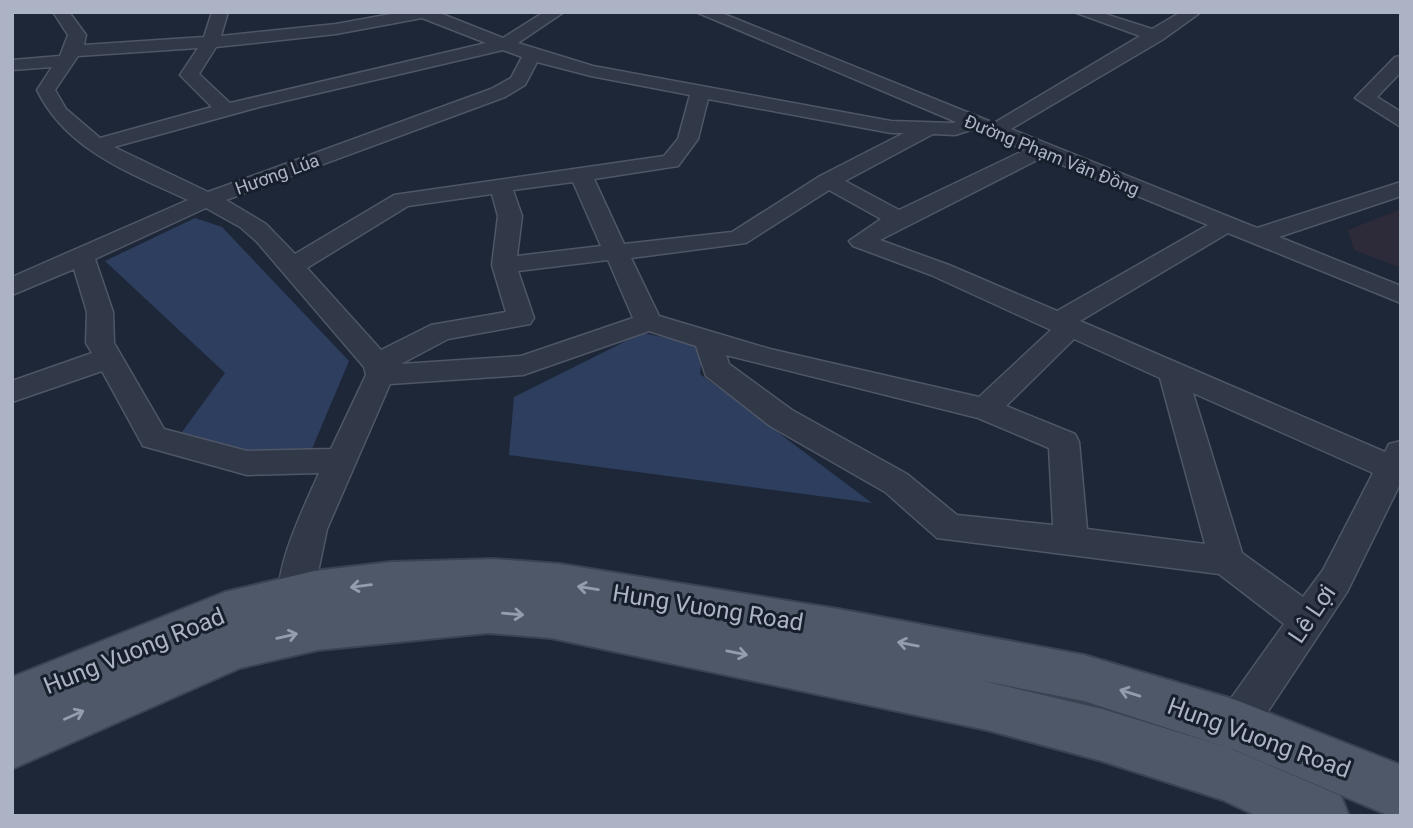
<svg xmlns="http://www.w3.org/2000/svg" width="1413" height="828" viewBox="0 0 1413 828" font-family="Roboto,sans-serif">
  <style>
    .medical { fill: #2d2a39 }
    .water { fill: #2d3e5e }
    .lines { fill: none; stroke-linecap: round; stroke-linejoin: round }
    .minor-casing { stroke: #4f5666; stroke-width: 3 }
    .major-casing { stroke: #3b4251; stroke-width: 4 }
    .minor { fill: #313948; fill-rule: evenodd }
    .major { fill: #4f5869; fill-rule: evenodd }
    .oneway { stroke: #949cae }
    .labels { text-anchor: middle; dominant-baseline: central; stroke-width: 6; stroke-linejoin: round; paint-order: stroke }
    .far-street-label { font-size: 18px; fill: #abb3c5; stroke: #171e2c }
    .near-street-label { font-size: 24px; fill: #abb3c5; stroke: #171e2c }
  </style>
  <rect width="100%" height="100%" fill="#1e2738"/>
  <!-- medical -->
  <polygon class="medical" points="1401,209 1401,268 1354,250 1348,230"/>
  <!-- water -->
  <g class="water">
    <polygon points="195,218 222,227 349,361 309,456 174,443 225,373 105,261"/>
    <polygon points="642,333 703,345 700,374 872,503 509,455 514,397"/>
  </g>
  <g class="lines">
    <!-- minor casing -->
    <g class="minor-casing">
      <g id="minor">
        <path d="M53 12H69L86 35 84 45 204 37 212 12H228L221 36 336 24 402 12H437L503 38 544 12H564L518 43 593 66 891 121 953 123 956 122 696 12H719L994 123 1140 36 1074 12H1099L1152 29 1181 12H1201L1162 40 1011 129 1257 228 1401 182V196L1279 237 1401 286V303L1228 233 1080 321 1385 452 1389 444 1401 441V482L1347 592 1255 731 1248 754 1234 760 1220 754C1213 738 1215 728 1222 711L1284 624 1219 574 937 538 885 492 770 426 706 376 696 346 649 331 523 375 390 384 327 529 313 596 308 607 295 612 282 607C268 578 306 503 319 473L247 475 143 446 102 371 12 402V381L92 353 86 343 87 312 74 269 12 295V277L188 200C130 173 66 150 37 90L52 67 12 70V60L60 56 68 35ZM422 18 486 43 230 103 199 74 216 47 336 34ZM198 48 180 75 212 107 100 138 66 109 55 90 78 56ZM503 50 522 57 511 78 491 89 208 192 114 147 259 107ZM537 62 591 76 690 95 678 139 664 156 394 195 295 254 266 224 226 200 505 97 525 85ZM708 99 891 133H904L820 176 732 232 624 244 594 179 678 166 698 139ZM974 129 1025 150 899 210 845 181 933 134 955 135ZM1043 157 1208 225 1057 311 949 265 880 240ZM573 182 601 246 517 256 522 216 513 190ZM829 190 881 219 849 241 853 246 931 275 1051 330 979 397 770 349 659 316 631 258 746 243ZM492 194 498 216 492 265 506 312 431 325 381 350 307 268 408 206ZM206 208 240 227 257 242 364 367 366 375 331 449 247 451 164 429 114 343 113 312 95 259ZM608 260 633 318 521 356 401 364 448 339 530 324 534 318 518 271ZM1074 339 1160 378 1205 544 1087 529 1079 442 1075 434 1006 406ZM726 355 978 418 1049 448 1053 525 957 515 907 474 792 410 729 364ZM1193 393 1373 473 1323 570 1303 597 1242 553Z"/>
        <polygon points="1401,56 1401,72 1377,97 1401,112 1401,127 1355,98 1395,57"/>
      </g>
    </g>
    <!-- major casing -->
    <g class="major-casing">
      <polygon id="major" points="494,559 560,564 838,609 1084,655 1236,700 1401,765 1401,816 1390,816 1232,749 1084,701 979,680 1102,709 1229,748 1341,796 1349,816 1257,816 1223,800 1102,761 987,730 551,638 488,633 318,650 240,668 12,769 12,677 225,592 314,571 391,562"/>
    </g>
    <!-- minor -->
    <use href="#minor" class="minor"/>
    <!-- major -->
    <use href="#major" class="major"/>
  </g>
  <!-- one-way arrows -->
  <defs><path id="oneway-shaft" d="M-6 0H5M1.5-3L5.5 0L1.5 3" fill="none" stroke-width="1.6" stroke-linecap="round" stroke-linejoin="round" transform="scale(1.75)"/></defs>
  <g class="oneway">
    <use href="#oneway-shaft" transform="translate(361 586) rotate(173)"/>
    <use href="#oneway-shaft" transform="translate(588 588) rotate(-171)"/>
    <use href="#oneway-shaft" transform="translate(513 614) rotate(5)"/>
    <use href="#oneway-shaft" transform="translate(287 636) rotate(-13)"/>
    <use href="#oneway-shaft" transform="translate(908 644) rotate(-169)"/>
    <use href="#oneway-shaft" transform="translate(737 653) rotate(11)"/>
    <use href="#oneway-shaft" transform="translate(1130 693) rotate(-163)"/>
    <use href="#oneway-shaft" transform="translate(74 715) rotate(-24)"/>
  </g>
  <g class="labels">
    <!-- far-street labels -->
    <g class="far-street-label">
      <text transform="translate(1052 155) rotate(22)">Đường Phạm Văn Đồng</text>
      <text transform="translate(277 174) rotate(-20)">Hương Lúa</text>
    </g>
    <!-- near-street labels -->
    <g class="near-street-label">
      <text transform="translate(708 608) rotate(9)">Hung Vuong Road</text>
      <text transform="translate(1312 614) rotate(-56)">Lê Lợi</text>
      <text transform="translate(134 651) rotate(-22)">Hung Vuong Road</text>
      <text transform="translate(1259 738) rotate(20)">Hung Vuong Road</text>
    </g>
  </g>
  <!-- border -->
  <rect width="1413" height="828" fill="none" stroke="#abb3c5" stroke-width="28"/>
</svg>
